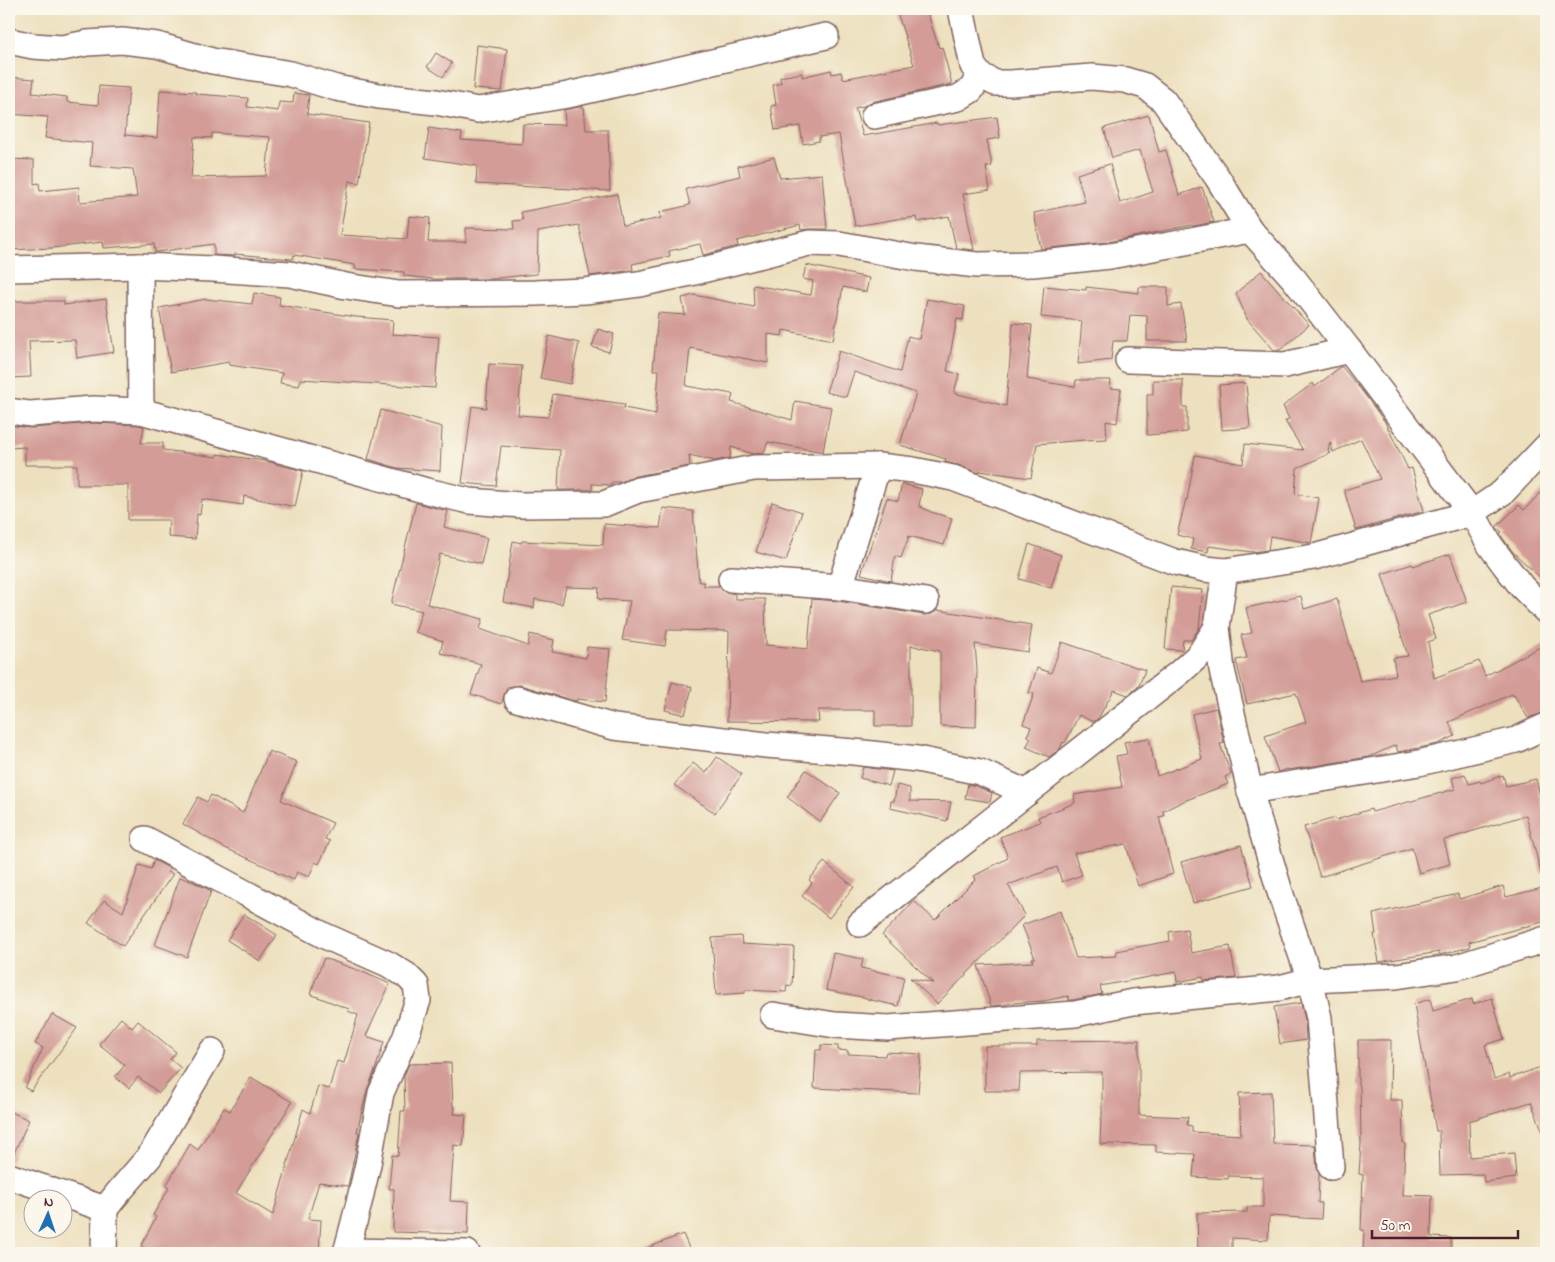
<svg xmlns="http://www.w3.org/2000/svg" width="1555" height="1262" viewBox="0 0 1555 1262" font-family="'Indie Flower',sans-serif">
  <style>
    .building { fill: #d39c97; fill-rule: evenodd }
    .lines { fill: none; stroke-linecap: round; stroke-linejoin: round }
    .minor-casing { stroke: #83635e; stroke-width: 28 }
    .minor { stroke: #fff; stroke-width: 25 }
  </style>
  <rect width="100%" height="100%" fill="#fbf7ec"/>
  <filter id="ink" filterUnits="userSpaceOnUse"><feTurbulence type="fractalNoise" baseFrequency=".02" numOctaves="2"/><feDisplacementMap in="SourceGraphic" scale="10" xChannelSelector="R" yChannelSelector="G"/><feConvolveMatrix kernelMatrix="1 2 1 2 8 2 1 2 1" color-interpolation-filters="sRGB"/></filter>
  <filter id="wash" filterUnits="userSpaceOnUse"><feTurbulence type="fractalNoise" baseFrequency=".0096" numOctaves="4" result="noise"/><feDisplacementMap in="SourceGraphic" scale="20" xChannelSelector="R" yChannelSelector="G"/><feGaussianBlur stdDeviation="1.12" result="paint"/><feColorMatrix in="noise" values="0 0 0 0 0 0 0 0 0 0 0 0 0 0 0 0 0 1.4 0 .05"/><feComposite in="paint" operator="in"/></filter>
  <g filter="url(#wash)">
    <rect width="100%" height="100%" fill="#ede0be"/>
    <g id="blocks">
      <!-- building -->
      <g class="building">
        <polygon points="896,9 926,9 939,48 942,47 952,84 871,102 864,106 855,108 863,136 937,123 938,125 997,117 1000,138 987,140 992,166 986,167 990,190 963,194 974,250 956,248 949,216 917,222 916,217 903,219 903,218 855,226 839,134 819,137 819,141 803,144 800,126 775,130 771,106 776,105 773,85 781,83 780,77 802,73 802,77 831,70 832,74 841,72 843,79 914,65"/>
        <polygon points="477,45 507,49 502,91 473,89"/>
        <polygon points="436,53 452,63 443,77 427,67"/>
        <path d="M9 77 34 79 32 93 67 97V102L98 105 99 86 129 88 125 135 157 138 160 90 196 92V94L248 98 247 107 278 111 279 102 293 103 294 93 309 95 307 114 369 123 359 183 349 181 340 235 407 239 409 216 430 218 428 242H466V228L514 229 513 221 523 220 521 212 617 194 623 226 661 218 660 212 690 205 686 189 740 176 738 166 774 157 780 178 822 174 827 229H809L801 230 800 225 737 241 738 246 703 255 700 244 669 251 670 256 632 264 633 270 590 276 579 225 538 232 537 274 497 278 496 279H433L404 276V272L355 269V265L294 255 293 259 235 254V256L214 255V244L157 252H155L154 244 104 248 103 242 52 248 9 250V159L34 160V184L39 183 40 191 79 187 80 202 137 197 133 169 90 166 92 143 45 138 48 117 9 114ZM212 133 270 137 266 176 191 178 194 137 212 138Z"/>
        <polygon points="579,107 584,107 586,130 608,130 610,191 476,184 477,166 425,158 429,128 462,133 461,140 522,144 523,124 565,125 564,110"/>
        <polygon points="1149,115 1159,152 1166,150 1179,195 1202,187 1214,222 1193,226 1192,225 1108,242 1041,249 1034,213 1085,202 1077,174 1110,164 1120,203 1153,192 1140,150 1112,158 1104,128"/>
        <polygon points="806,265 869,278 866,292 843,287 833,340 783,330 782,336 768,334 768,363 690,348 686,386 733,394 731,402 792,420 795,401 831,407 823,452 768,442 764,453 753,454 731,447 730,458 715,461 689,455 690,466 635,476 621,482 612,482 611,485 592,484 592,490 558,490 560,450 501,446 496,486 462,483 472,406 486,408 489,364 522,366 518,415 548,417 553,394 625,404 624,408 656,414 659,370 653,370 658,313 685,315 682,298 694,295 754,307 753,285 811,295 813,281 803,279"/>
        <polygon points="1261,271 1309,325 1280,350 1274,350 1247,319 1236,293"/>
        <polygon points="1044,286 1086,290 1086,287 1139,293 1139,287 1168,287 1168,306 1181,304 1187,341 1147,341 1147,316 1130,315 1127,341 1113,341 1111,360 1078,364 1082,321 1041,317"/>
        <polygon points="254,293 280,297 279,305 356,317 393,320 392,334 439,337 435,388 301,379 299,386 280,383 282,373 229,365 229,362 171,372 159,308 206,299 252,304"/>
        <polygon points="106,299 114,352 77,358 75,340 29,341 31,377 9,378 9,301 64,301 64,305"/>
        <polygon points="927,299 965,306 963,320 957,319 947,371 959,374 954,393 1006,406 1013,323 1032,325 1027,379 1075,387 1076,380 1111,380 1110,388 1121,389 1117,423 1106,421 1107,439 1085,440 1037,444 1031,478 980,471 979,473 958,465 945,462 946,459 900,445 916,393 854,372 846,397 826,392 839,351 900,372 908,336 919,339"/>
        <polygon points="598,329 614,334 609,352 592,347"/>
        <polygon points="549,336 579,343 570,384 540,378"/>
        <polygon points="1340,367 1342,367 1362,391 1385,422 1408,469 1412,468 1424,511 1356,530 1344,490 1380,479 1361,439 1333,452 1330,442 1328,452 1331,453 1297,468 1295,494 1319,498 1311,543 1270,536 1268,550 1252,552 1209,546 1208,552 1191,549 1193,539 1177,535 1186,499 1187,500 1195,455 1243,464 1245,444 1303,450 1285,421 1289,419 1283,406 1313,383 1315,387"/>
        <polygon points="1153,380 1183,380 1183,407 1187,407 1187,432 1147,435 1147,394 1153,394"/>
        <polygon points="1246,383 1250,428 1222,430 1219,385"/>
        <polygon points="381,410 442,427 440,471 397,468 368,459"/>
        <polygon points="93,423 139,425 144,427 141,443 163,443 163,450 217,457 217,454 265,461 303,471 295,507 244,496 243,505 202,499 200,515 197,514 195,539 168,537 169,520 128,520 128,485 77,485 77,465 25,465 25,447 9,448 9,425 31,428"/>
        <polygon points="902,484 922,489 919,506 931,512 952,518 944,545 909,536 901,558 895,556 891,581 861,574 887,498 898,501"/>
        <polygon points="1546,487 1546,583 1513,552 1502,537 1500,534 1502,532 1496,527 1519,505 1524,510"/>
        <polygon points="772,502 802,512 786,561 756,552"/>
        <polygon points="416,503 448,511 444,527 487,538 481,564 440,554 427,604 483,619 480,629 528,646 530,634 554,640 552,652 586,658 587,647 610,649 605,702 577,699 577,701 571,700 520,685 507,687 501,704 471,694 481,664 440,653 443,641 415,632 422,611 391,604"/>
        <polygon points="663,508 693,511 699,582 704,582 704,586 719,586 723,591 735,594 735,599 765,599 766,645 808,649 812,599 838,601 924,615 932,614 937,610 1032,625 1028,652 975,644 977,670 976,727 940,726 940,651 921,647 921,648 911,645 911,726 875,726 875,710 818,710 819,722 727,721 729,631 667,630 665,646 622,640 630,601 598,599 599,588 566,587 562,604 535,599 534,608 503,602 513,541 521,543 522,541 603,545 604,524 660,528"/>
        <polygon points="1029,544 1061,555 1051,588 1019,579"/>
        <polygon points="1450,554 1467,602 1428,615 1436,639 1428,642 1434,678 1479,661 1485,676 1546,644 1546,712 1528,718 1514,695 1513,696 1512,694 1449,722 1455,736 1438,744 1398,752 1396,745 1369,757 1289,770 1288,769 1278,772 1265,736 1306,722 1296,693 1247,704 1236,660 1247,658 1241,635 1252,633 1246,608 1301,596 1304,609 1337,599 1360,681 1396,675 1393,658 1408,656 1382,574 1412,564 1413,566"/>
        <polygon points="1171,587 1203,590 1199,628 1191,640 1183,640 1182,650 1165,649"/>
        <polygon points="1062,642 1145,670 1139,686 1128,695 1114,690 1099,717 1095,721 1091,721 1079,715 1065,743 1063,742 1060,749 1049,757 1026,747 1031,738 1027,736 1031,727 1023,724 1034,694 1029,693 1037,668 1051,673"/>
        <polygon points="672,682 692,687 685,715 665,710"/>
        <polygon points="1216,708 1224,743 1220,744 1231,774 1225,777 1228,784 1184,801 1163,811 1164,816 1159,817 1173,874 1138,886 1126,844 1074,853 1082,875 1062,882 1057,867 1008,885 1025,915 937,1004 910,978 933,983 882,935 914,901 935,920 976,879 974,876 1008,858 1000,837 1040,822 1038,817 1075,803 1074,795 1122,787 1116,756 1127,754 1124,742 1149,738 1157,776 1202,759 1192,714"/>
        <polygon points="269,751 297,762 281,800 333,823 325,839 330,841 319,864 315,862 309,877 297,872 294,880 275,872 276,871 223,847 183,824 198,797 207,802 211,795 243,813"/>
        <polygon points="717,757 742,774 715,813 674,785 693,763 706,773"/>
        <polygon points="863,767 893,771 889,786 860,778"/>
        <polygon points="806,770 840,793 820,822 787,797"/>
        <polygon points="1465,774 1469,784 1480,781 1481,783 1503,775 1506,786 1536,779 1546,821 1546,872 1541,873 1526,815 1444,840 1450,864 1419,873 1412,848 1320,877 1304,827 1335,818 1336,820 1371,809 1372,812 1455,789 1452,778"/>
        <polygon points="968,784 976,786 992,793 990,802 965,798"/>
        <polygon points="897,785 910,788 910,801 951,802 947,821 890,808 891,801 894,801"/>
        <polygon points="1241,845 1253,886 1193,903 1181,862"/>
        <polygon points="154,860 169,868 168,872 173,874 123,946 88,923 104,900 123,912 139,865 151,869"/>
        <polygon points="824,862 854,887 829,918 802,896 812,883 809,880"/>
        <polygon points="180,877 198,884 211,891 187,957 155,945"/>
        <polygon points="1503,886 1506,897 1546,887 1546,921 1469,942 1470,947 1439,955 1439,952 1379,962 1374,934 1376,934 1373,914 1458,894 1459,899"/>
        <polygon points="1060,911 1076,958 1117,956 1116,951 1170,941 1169,932 1187,929 1191,953 1230,946 1236,978 1204,981 1203,977 1177,982 1176,972 1100,986 1102,994 1073,1000 1069,1000 1068,996 1044,1001 1011,1003 1003,1005 991,1006 978,965 1033,962 1032,958 1035,958 1022,925"/>
        <polygon points="244,914 277,935 260,961 227,940"/>
        <polygon points="741,936 742,944 794,947 792,986 787,985 786,992 745,990 745,993 716,995 712,938"/>
        <polygon points="833,953 863,959 861,968 904,977 898,1006 867,999 867,998 826,990"/>
        <polygon points="324,958 365,973 390,984 366,1036 384,1042 375,1070 367,1090 357,1132 359,1133 348,1186 319,1182 308,1219 321,1220 319,1253 156,1253 141,1246 156,1217 153,1215 169,1188 166,1186 190,1144 198,1150 224,1108 230,1111 251,1077 292,1102 236,1193 273,1215 303,1109 310,1113 318,1086 329,1089 337,1061 344,1063 358,1015 348,1011 349,1009 310,994"/>
        <polygon points="1492,998 1504,1039 1485,1045 1494,1079 1509,1074 1510,1078 1546,1065 1546,1137 1545,1137 1531,1102 1469,1121 1470,1157 1514,1153 1516,1178 1484,1182 1483,1174 1440,1175 1439,1131 1436,1131 1414,1004 1430,999 1433,1011 1472,999 1473,1004"/>
        <polygon points="1301,1003 1305,1020 1306,1040 1280,1044 1274,1007"/>
        <polygon points="52,1014 77,1028 31,1091 25,1088 43,1048 35,1044"/>
        <polygon points="121,1018 132,1028 138,1021 176,1052 170,1059 181,1068 159,1093 138,1077 129,1088 115,1077 125,1065 99,1044"/>
        <polygon points="1139,1040 1139,1115 1188,1117 1187,1125 1192,1126 1192,1132 1241,1135 1239,1093 1271,1092 1273,1144 1315,1145 1317,1168 1319,1174 1318,1203 1322,1203 1321,1219 1269,1216 1268,1240 1232,1238 1232,1252 1198,1253 1197,1213 1247,1212 1247,1207 1263,1207 1263,1177 1228,1176 1228,1179 1193,1177 1195,1154 1156,1152 1156,1145 1100,1144 1101,1118 1102,1118 1102,1072 1020,1073 1019,1091 985,1091 985,1046 1037,1046 1037,1041"/>
        <polygon points="1358,1040 1391,1040 1390,1100 1402,1100 1403,1143 1405,1143 1403,1195 1432,1196 1431,1237 1451,1238 1451,1253 1363,1251 1364,1230 1361,1230 1363,1175 1359,1174 1361,1143 1360,1086 1358,1085"/>
        <polygon points="821,1045 838,1046 838,1050 848,1051 848,1054 885,1056 886,1052 921,1054 918,1093 814,1088 816,1050 821,1050"/>
        <polygon points="451,1063 453,1107 455,1107 454,1114 466,1115 463,1146 454,1145 450,1201 469,1202 468,1234 393,1232 394,1189 389,1189 392,1155 398,1156 401,1111 405,1111 404,1076 409,1064"/>
        <polygon points="9,1111 29,1120 10,1162 9,1162"/>
        <polygon points="683,1234 691,1253 637,1253 637,1252"/>
      </g>
    </g>
  </g>
  <g filter="url(#ink)">
    <use href="#blocks" fill-opacity="0" stroke="#83635e" stroke-width="1"/>
    <g class="lines">
      <!-- minor casing -->
      <g class="minor-casing">
        <g id="minor">
          <polyline points="961,9 973,66 980,75 995,83 1011,83 1092,77 1125,80 1145,86 1163,100 1217,177 1250,230 1294,279 1349,350 1472,513 1490,545 1504,564 1522,587 1546,611"/>
          <polyline points="9,41 33,46 62,48 87,43 122,41 157,45 212,61 291,74 336,88 379,96 436,102 478,110 568,95 826,36"/>
          <polyline points="874,116 958,98 971,90 980,75"/>
          <polyline points="140,266 141,411"/>
          <polyline points="9,269 140,266 213,269 290,274 346,286 399,294 535,293 585,291 639,284 695,272 809,243 839,244 916,258 977,265 1033,264 1110,256 1250,230"/>
          <polyline points="1128,360 1285,365 1349,350"/>
          <polyline points="9,411 30,414 93,409 141,411 427,491 469,501 521,505 604,504 638,490 754,468 878,466 913,470 953,478 1175,562 1205,569 1225,571 1244,568 1314,557 1472,513 1503,492 1546,447"/>
          <polyline points="1225,571 1217,627 1222,670 1250,791 1280,892 1310,980 1319,1018 1331,1167"/>
          <polyline points="731,579 840,587 926,601"/>
          <polyline points="840,587 878,466"/>
          <polyline points="517,699 614,727 766,745 854,752 917,759 980,772 1027,793"/>
          <polyline points="1250,791 1419,763 1516,740 1546,726"/>
          <polyline points="145,839 325,936 388,964 406,975 416,985 418,1000 406,1036 381,1093 368,1164 358,1207 346,1253"/>
          <polyline points="860,924 1179,673 1199,655 1217,627"/>
          <polyline points="773,1015 835,1025 888,1028 1075,1014 1133,1002 1279,988 1310,980 1396,976 1457,967 1546,939"/>
          <polyline points="9,1176 105,1209"/>
          <polyline points="346,1251 467,1253"/>
          <polyline points="104,1253 105,1209 117,1194 150,1156 212,1051"/>
        </g>
      </g>
      <!-- minor -->
      <use href="#minor" class="minor"/>
    </g>
  </g>
  <!-- margin -->
  <rect width="1555" height="1262" fill="none" stroke="#fbf7ec" stroke-width="30"/>
  <!-- north arrow -->
  <g transform="translate(48 1214) rotate(3)"><circle r="24" fill="#fbf7ec" stroke="#b4a19f"/>
  <path d="M0-4L9 19L0 12L-9 19Z" fill="#1f6fb2"/>
  <text y="-8" font-size="14" font-weight="bold" text-anchor="middle" fill="#4a1f2b">N</text>
  </g>
  <!-- scale -->
  <path d="M1372 1230v8h146v-8" fill="none" stroke="#4a1f2b" stroke-width="2.5"/>
  <text x="1380" y="1230" font-size="15" fill="#4a1f2b" stroke="#fbf7ec" stroke-width="4" paint-order="stroke">50 m</text>
</svg>
